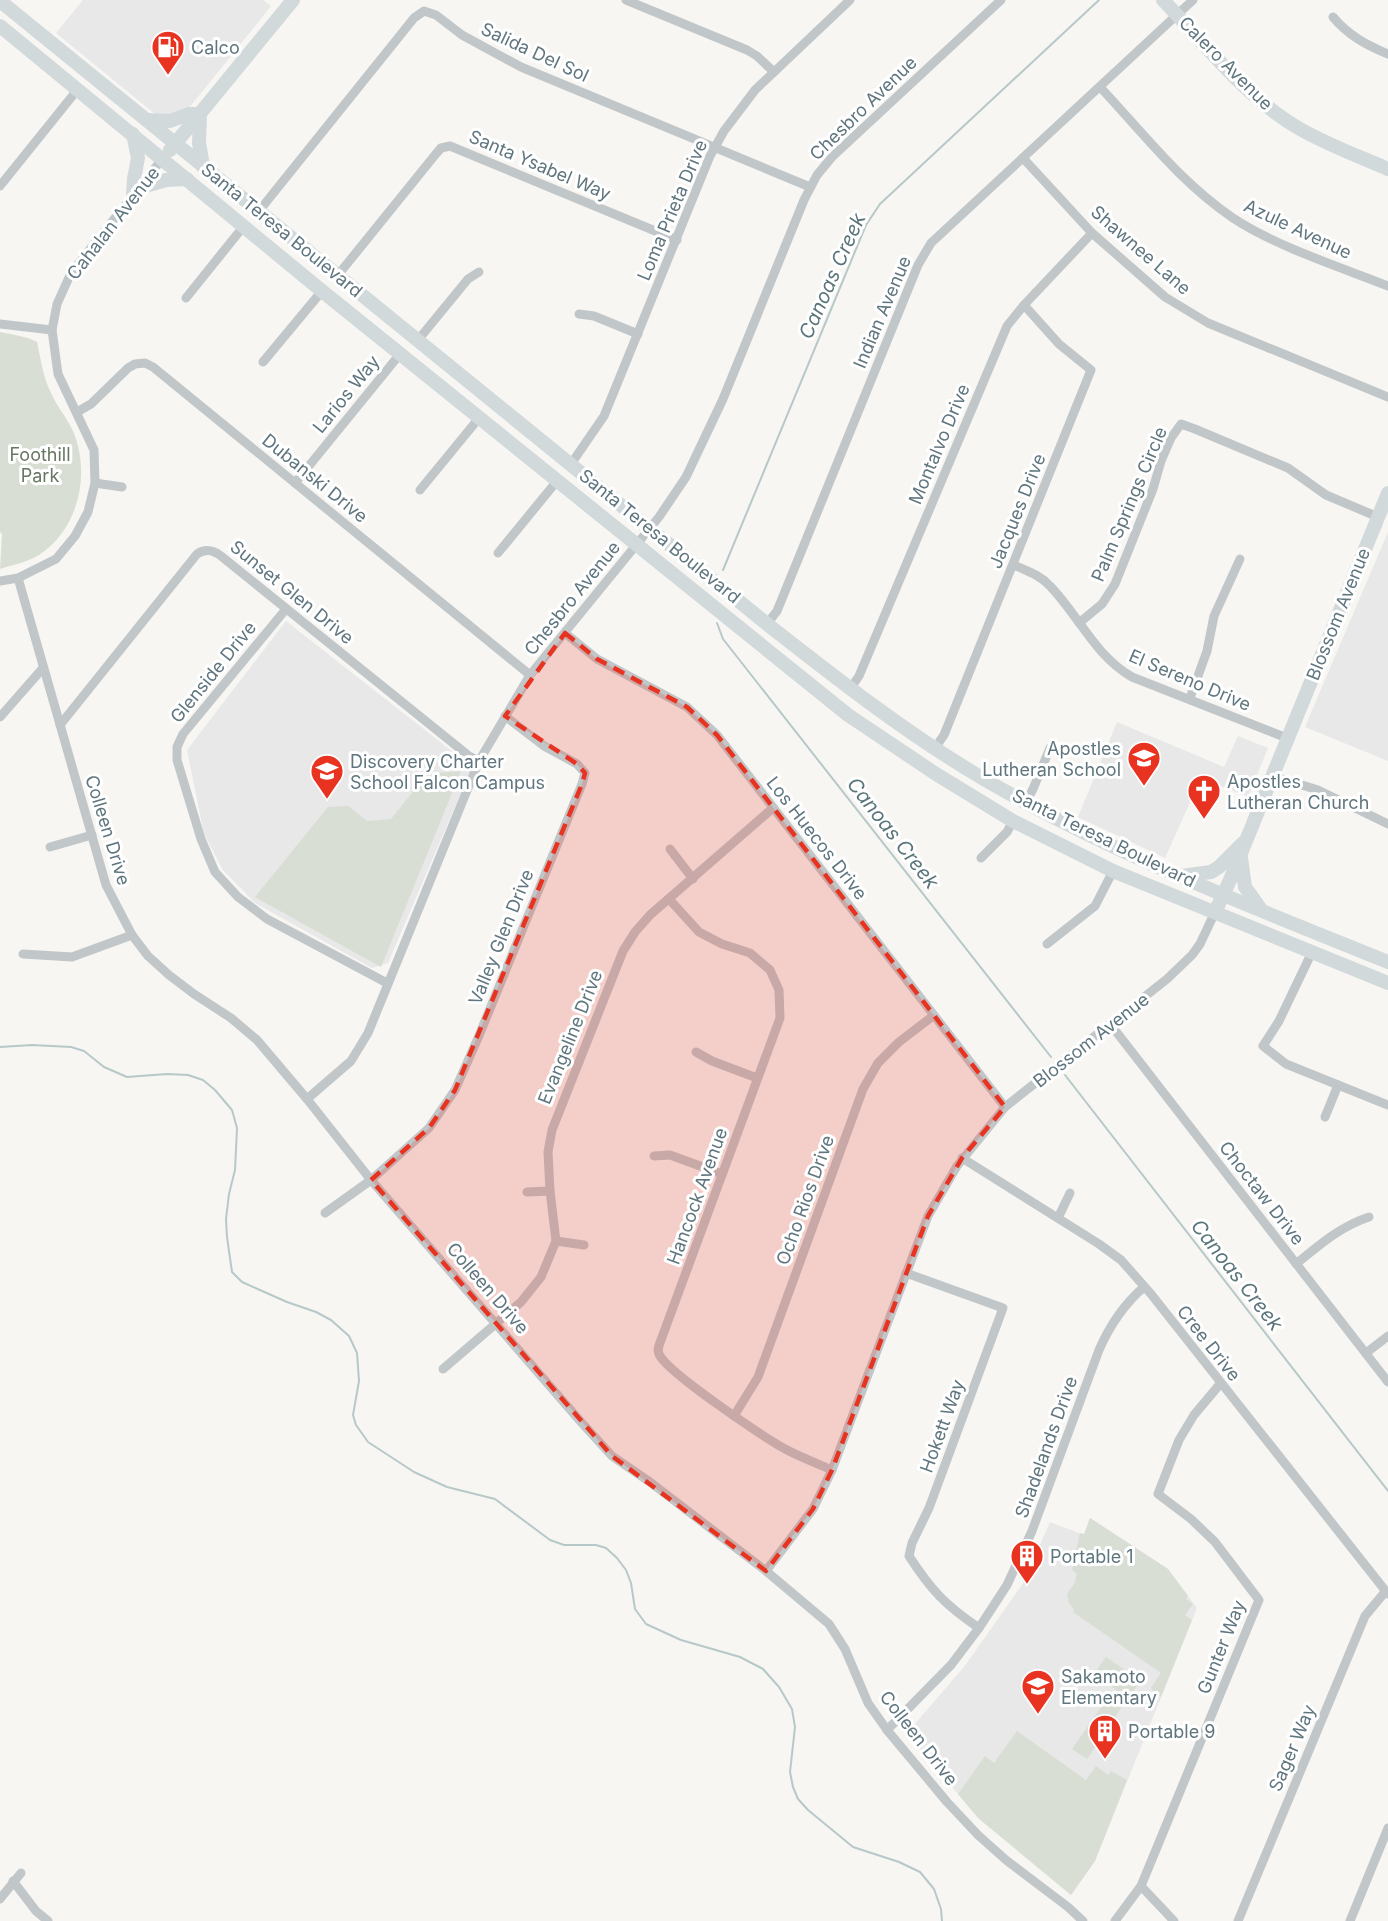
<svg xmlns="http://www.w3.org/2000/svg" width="1388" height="1921" viewBox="0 0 1388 1921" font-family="Inter,sans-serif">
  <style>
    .built { fill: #e7e8e7 }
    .green { fill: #d9ded4 }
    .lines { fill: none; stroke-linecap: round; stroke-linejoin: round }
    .stream { stroke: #b7c8c9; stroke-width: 2 }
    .street { stroke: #c1c7c9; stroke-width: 9 }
    .secondary { stroke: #d2d9db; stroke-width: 14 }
    .marked { fill: #e93321; fill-opacity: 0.2; stroke: #e93321; stroke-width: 4.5; stroke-dasharray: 12 8; stroke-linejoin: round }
    .labels { text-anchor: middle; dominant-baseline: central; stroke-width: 6; stroke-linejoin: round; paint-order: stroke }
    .poi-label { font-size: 18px; fill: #60767f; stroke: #fff; text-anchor: start }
    .street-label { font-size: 18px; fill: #60767f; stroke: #fff }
    .park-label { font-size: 18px; fill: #677760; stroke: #fff }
    .water-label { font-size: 20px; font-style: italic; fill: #5b767b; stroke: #fff }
  </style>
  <rect width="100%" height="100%" fill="#f7f6f3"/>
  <!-- built -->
  <g class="built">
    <polygon points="83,0 263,0 271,6 189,108 173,118 155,114 56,33"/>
    <polygon points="1388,532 1388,761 1305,727"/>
    <polygon points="286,621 472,767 388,963 372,968 255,903 223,870 204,834 187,750"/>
    <polygon points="1117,722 1224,767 1238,736 1268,748 1248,797 1201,778 1165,858 1078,817"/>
    <polygon points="1090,1518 1168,1569 1197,1608 1095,1861 1071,1895 978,1818 907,1733 964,1667 1024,1582 1050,1522 1084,1535"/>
  </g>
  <!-- green -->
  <g class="green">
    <path d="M0 332C10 334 29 337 37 342 41 360 43 378 52 395 58 408 67 418 73 431 91 473 79 529 39 555 28 562 12 565 0 569L2 534 0 532Z"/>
    <polygon points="461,771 381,967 255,897 328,807 348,806 367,821 391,819 425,777 435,776 438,773"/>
    <polygon points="1090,1518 1168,1569 1188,1596 1186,1599 1193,1604 1185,1615 1192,1620 1161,1697 1155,1694 1151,1688 1161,1673 1073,1612 1074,1609 1069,1603 1067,1594 1074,1584 1077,1574 1072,1570 1080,1533 1084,1534"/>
    <polygon points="1106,1657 1141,1681 1128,1698 1094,1674"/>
    <polygon points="1109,1696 1123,1705 1087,1759 1072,1749"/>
    <polygon points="1017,1731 1086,1780 1096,1766 1108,1775 1111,1771 1127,1780 1095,1861 1071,1895 978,1818 958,1794 985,1756 994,1763"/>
  </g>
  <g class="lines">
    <!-- stream -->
    <g class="stream">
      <polyline points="723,570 866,225 880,204 1099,0"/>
      <polyline points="717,623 723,639 1051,1057"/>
      <polyline points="0,1047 32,1045 71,1047 84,1051 104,1067 127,1077 167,1074 188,1075 203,1080 215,1090 232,1110 237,1128 235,1170 229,1194 226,1219 227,1237 232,1272 242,1282 287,1302 316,1312 331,1320 349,1336 357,1353 359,1381 353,1415 356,1425 368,1442 414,1472 447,1487 495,1499 550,1540 564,1545 596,1545 606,1548 617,1558 626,1570 631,1583 635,1609 646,1624 681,1640 740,1657 763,1669 779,1687 792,1709 795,1727 790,1772 793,1787 798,1799 808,1810 853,1847 899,1862 920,1872 934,1889 941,1909 942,1921"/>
      <polyline points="1065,1075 1388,1491"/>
    </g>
    <!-- street -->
    <g class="street">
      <polyline points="626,0 747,50 757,56 774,72"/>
      <path d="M1333 17C1348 35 1366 45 1388 54"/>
      <path d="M1100 87C1143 133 1181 183 1233 218 1275 246 1340 267 1388 286"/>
      <polyline points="1023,158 1092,233 1165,297 1208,323 1388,397"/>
      <polyline points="0,186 78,89"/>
      <polyline points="259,211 414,18 424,11 436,15 462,35 521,67 810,187"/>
      <polyline points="338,275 435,155 441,148 450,146 677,240"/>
      <polyline points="186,298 243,227"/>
      <polyline points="579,314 594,316 638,334"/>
      <polyline points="0,324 52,330"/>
      <polyline points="418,340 468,279 479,272"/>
      <polyline points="263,362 322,291"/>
      <polyline points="77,412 91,404 128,368 135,364 145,363 153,367 530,675"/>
      <polyline points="571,464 604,416 710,156 724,131 755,90 850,0"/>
      <polyline points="95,483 122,487"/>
      <polyline points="295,483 400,354"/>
      <polyline points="420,490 479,418"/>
      <polyline points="498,553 557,481"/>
      <path d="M1014 565C1027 571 1040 575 1050 586 1079 616 1095 656 1132 677L1287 738"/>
      <polyline points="18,578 106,885 132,935 148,956 169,975 194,994 231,1018 257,1040 307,1099 371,1180 581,1422 612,1456 650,1482 766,1571 829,1624 845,1649 868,1703 887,1730 947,1802 978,1835 1006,1860 1068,1907 1083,1921"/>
      <polyline points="0,581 18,578 56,559 75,536 88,512 95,483 94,450 58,374 52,330 57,304 71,273 163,158"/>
      <polyline points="286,609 183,734 177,747 177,760 201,839 215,872 238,897 267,919 387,983"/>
      <polyline points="1079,623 1102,604 1115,584 1153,489 1161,461 1171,438 1181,424 1195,429 1288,468 1326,495 1378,517"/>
      <polyline points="767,624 777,611 918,265 931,243 1193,0"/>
      <polyline points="565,633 597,659 687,707 717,735 1005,1107"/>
      <polyline points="850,689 859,676 1007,326 1024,305 1092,233"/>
      <polyline points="1190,698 1207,651 1214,616 1240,559"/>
      <polyline points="0,717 43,668"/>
      <path d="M60 725 197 554C206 548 213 550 221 556L469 756 479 761"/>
      <polyline points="935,748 944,735 1091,370 1059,344 1024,305"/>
      <polyline points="1273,776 1318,790 1388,824"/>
      <polyline points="1026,802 1033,789 1050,748"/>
      <polyline points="50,847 92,835"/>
      <polyline points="670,849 693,879"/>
      <polyline points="981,858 1007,832 1013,821"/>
      <path d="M669 899 699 932 722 944 750 953 770 970 779 990 780 1018 661 1340C659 1345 657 1349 659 1354 666 1372 768 1440 789 1451 803 1458 818 1464 832 1470"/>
      <polyline points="1047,944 1095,906 1113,871"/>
      <polyline points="1312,952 1279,1021 1263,1046 1286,1064 1388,1105"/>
      <polyline points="23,954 72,957 132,935"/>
      <polyline points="1111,1025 1388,1382"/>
      <polyline points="696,1052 712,1061 757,1078"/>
      <polyline points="307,1099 351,1061 368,1033 479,761 530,675 659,517 686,477 723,399 804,200 817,175 832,157 1001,0"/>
      <polyline points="1325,1117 1338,1085"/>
      <polyline points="654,1156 670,1155 722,1174"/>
      <polyline points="962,1158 1099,1244 1121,1260 1151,1294 1388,1594"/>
      <polyline points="527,1192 550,1191"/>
      <polyline points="325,1213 371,1180 429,1128 455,1090 478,1038 582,784 585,773 577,764 544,746 505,716"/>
      <polyline points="1058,1218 1070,1193"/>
      <polyline points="556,1241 584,1245"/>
      <path d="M1296 1264C1319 1245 1341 1226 1369 1217"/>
      <path d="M906 1273 1003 1308 929 1508 912 1543 909 1556C931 1590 945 1605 979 1628"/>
      <polyline points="1366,1353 1388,1336"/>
      <polyline points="443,1369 521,1302 541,1277 556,1241 550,1191 548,1152 552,1130 623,951 635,932 650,915 773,808"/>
      <polyline points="734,1416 758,1377 863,1089 878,1063 899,1042 933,1016"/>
      <polyline points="766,1571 813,1509 832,1470 928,1216 957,1166 1005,1107 1167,979 1192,955 1200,944 1215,912"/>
      <path d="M887 1730 951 1665 979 1628 1007 1585 1032 1531 1099 1350C1110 1325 1123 1305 1144 1287"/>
      <polyline points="13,1881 36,1911 48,1921"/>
      <polyline points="1141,1886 1174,1921"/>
      <polyline points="0,1899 21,1873"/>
      <polyline points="1115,1921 1141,1886 1259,1600 1215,1542 1191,1519 1158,1494 1179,1440 1194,1415 1220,1384"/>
      <polyline points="1238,1921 1365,1616 1385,1592"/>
      <polyline points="1350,1921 1388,1828"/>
    </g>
    <!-- secondary -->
    <g class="secondary">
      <path d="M1163 0C1206 45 1246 98 1300 129 1328 145 1358 156 1388 169"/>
      <path d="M0 1 767 624C837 679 906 733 982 778 1110 853 1250 906 1388 962"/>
      <polyline points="0,26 322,291 848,715 936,774 1013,821 1113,871 1388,983"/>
      <polyline points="147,120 170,121 189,114 200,114 199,143 203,166"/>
      <polyline points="133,134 138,158 134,179 133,195"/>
      <polyline points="170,150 293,0"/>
      <polyline points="139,188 166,180 187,179"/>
      <polyline points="1241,858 1245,887 1260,908"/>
      <polyline points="1181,876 1211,872 1219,867 1243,843"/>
      <polyline points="1215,912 1230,880 1388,493"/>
    </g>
  </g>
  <!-- marked area -->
  <path class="marked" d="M565 633 597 659 687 707 717 735 1005 1107 962 1158 928 1216 832 1470 813 1509 766 1571 612 1456 371 1180 429 1128 455 1090 582 784 585 773 577 764 505 716Z"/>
  <!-- icons -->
  <defs>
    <g id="fuel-pin" transform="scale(1.725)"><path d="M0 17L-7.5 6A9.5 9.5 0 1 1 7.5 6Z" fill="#e93321" stroke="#fff"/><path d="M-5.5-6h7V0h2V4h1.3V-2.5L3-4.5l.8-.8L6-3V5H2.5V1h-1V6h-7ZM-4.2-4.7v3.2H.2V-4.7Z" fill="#fff"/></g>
    <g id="school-pin" transform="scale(1.725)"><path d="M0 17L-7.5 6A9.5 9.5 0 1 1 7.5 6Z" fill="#e93321" stroke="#fff"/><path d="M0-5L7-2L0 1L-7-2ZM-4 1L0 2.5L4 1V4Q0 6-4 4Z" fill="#fff"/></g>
    <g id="church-pin" transform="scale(1.725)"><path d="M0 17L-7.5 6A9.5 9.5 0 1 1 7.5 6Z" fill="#e93321" stroke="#fff"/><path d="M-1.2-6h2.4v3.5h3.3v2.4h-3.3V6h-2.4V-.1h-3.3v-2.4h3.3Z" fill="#fff"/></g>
    <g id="building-pin" transform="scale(1.725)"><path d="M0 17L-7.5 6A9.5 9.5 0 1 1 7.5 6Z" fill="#e93321" stroke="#fff"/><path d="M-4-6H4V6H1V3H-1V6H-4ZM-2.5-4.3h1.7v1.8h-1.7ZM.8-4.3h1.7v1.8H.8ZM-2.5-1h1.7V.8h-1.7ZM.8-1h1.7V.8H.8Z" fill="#fff"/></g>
  </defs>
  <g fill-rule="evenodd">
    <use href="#fuel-pin" x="168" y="47"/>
    <use href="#school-pin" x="1144" y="758"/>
    <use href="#school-pin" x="327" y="771"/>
    <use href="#church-pin" x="1204" y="791"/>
    <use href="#building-pin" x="1027" y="1556"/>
    <use href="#school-pin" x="1038" y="1686"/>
    <use href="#building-pin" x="1105" y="1731"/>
  </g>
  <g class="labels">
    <!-- poi labels -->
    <g class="poi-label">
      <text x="191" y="47">Calco</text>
      <text x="1121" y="748" text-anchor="end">Apostles<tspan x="1121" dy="21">Lutheran School</tspan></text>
      <text x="350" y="761">Discovery Charter<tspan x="350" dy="21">School Falcon Campus</tspan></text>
      <text x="1227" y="781">Apostles<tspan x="1227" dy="21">Lutheran Church</tspan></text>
      <text x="1050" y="1556">Portable 1</text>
      <text x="1061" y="1676">Sakamoto<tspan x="1061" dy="21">Elementary</tspan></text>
      <text x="1128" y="1731">Portable 9</text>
    </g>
    <!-- street labels -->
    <g class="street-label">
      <text transform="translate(535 52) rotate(25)">Salida Del Sol</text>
      <text transform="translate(1226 63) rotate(45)">Calero Avenue</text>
      <text transform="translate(863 108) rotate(-44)">Chesbro Avenue</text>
      <text transform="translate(540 165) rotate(23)">Santa Ysabel Way</text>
      <text transform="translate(672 210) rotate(-67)">Loma Prieta Drive</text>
      <text transform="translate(113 223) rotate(-52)">Cahalan Avenue</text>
      <text transform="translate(1298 229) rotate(25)">Azule Avenue</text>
      <text transform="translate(282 230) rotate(39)">Santa Teresa Boulevard</text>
      <text transform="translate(1141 250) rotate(41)">Shawnee Lane</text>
      <text transform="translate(882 312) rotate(-67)">Indian Avenue</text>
      <text transform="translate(346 394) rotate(-51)">Larios Way</text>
      <text transform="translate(939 444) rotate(-67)">Montalvo Drive</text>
      <text transform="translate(315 478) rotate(39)">Dubanski Drive</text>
      <text transform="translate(1129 504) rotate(-67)">Palm Springs Circle</text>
      <text transform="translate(1017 511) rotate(-68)">Jacques Drive</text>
      <text transform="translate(660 536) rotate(39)">Santa Teresa Boulevard</text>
      <text transform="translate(292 592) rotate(39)">Sunset Glen Drive</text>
      <text transform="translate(572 598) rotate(-51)">Chesbro Avenue</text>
      <text transform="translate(1338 614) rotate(-68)">Blossom Avenue</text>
      <text transform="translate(213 672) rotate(-51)">Glenside Drive</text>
      <text transform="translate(1190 680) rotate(23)">El Sereno Drive</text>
      <text transform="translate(108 830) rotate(73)">Colleen Drive</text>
      <text transform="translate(817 838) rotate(52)">Los Huecos Drive</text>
      <text transform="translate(1104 838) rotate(26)">Santa Teresa Boulevard</text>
      <text transform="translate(501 937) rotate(-68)">Valley Glen Drive</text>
      <text transform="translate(570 1037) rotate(-68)">Evangeline Drive</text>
      <text transform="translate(1091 1040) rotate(-38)">Blossom Avenue</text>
      <text transform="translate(1262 1193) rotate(52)">Choctaw Drive</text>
      <text transform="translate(697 1196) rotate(-70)">Hancock Avenue</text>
      <text transform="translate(805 1200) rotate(-70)">Ocho Rios Drive</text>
      <text transform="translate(488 1288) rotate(49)">Colleen Drive</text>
      <text transform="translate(1209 1343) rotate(52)">Cree Drive</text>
      <text transform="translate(942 1426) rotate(-70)">Hokett Way</text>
      <text transform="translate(1046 1447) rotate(-70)">Shadelands Drive</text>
      <text transform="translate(1221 1647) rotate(-68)">Gunter Way</text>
      <text transform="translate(919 1738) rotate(52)">Colleen Drive</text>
      <text transform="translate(1292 1748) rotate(-67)">Sager Way</text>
    </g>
    <!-- park labels -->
    <g class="park-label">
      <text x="40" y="454">Foothill<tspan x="40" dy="21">Park</tspan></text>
    </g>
    <!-- water labels -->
    <g class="water-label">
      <text transform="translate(832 276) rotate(-66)">Canoas Creek</text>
      <text transform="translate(893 833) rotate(52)">Canoas Creek</text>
      <text transform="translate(1237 1275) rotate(52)">Canoas Creek</text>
    </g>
  </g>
</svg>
